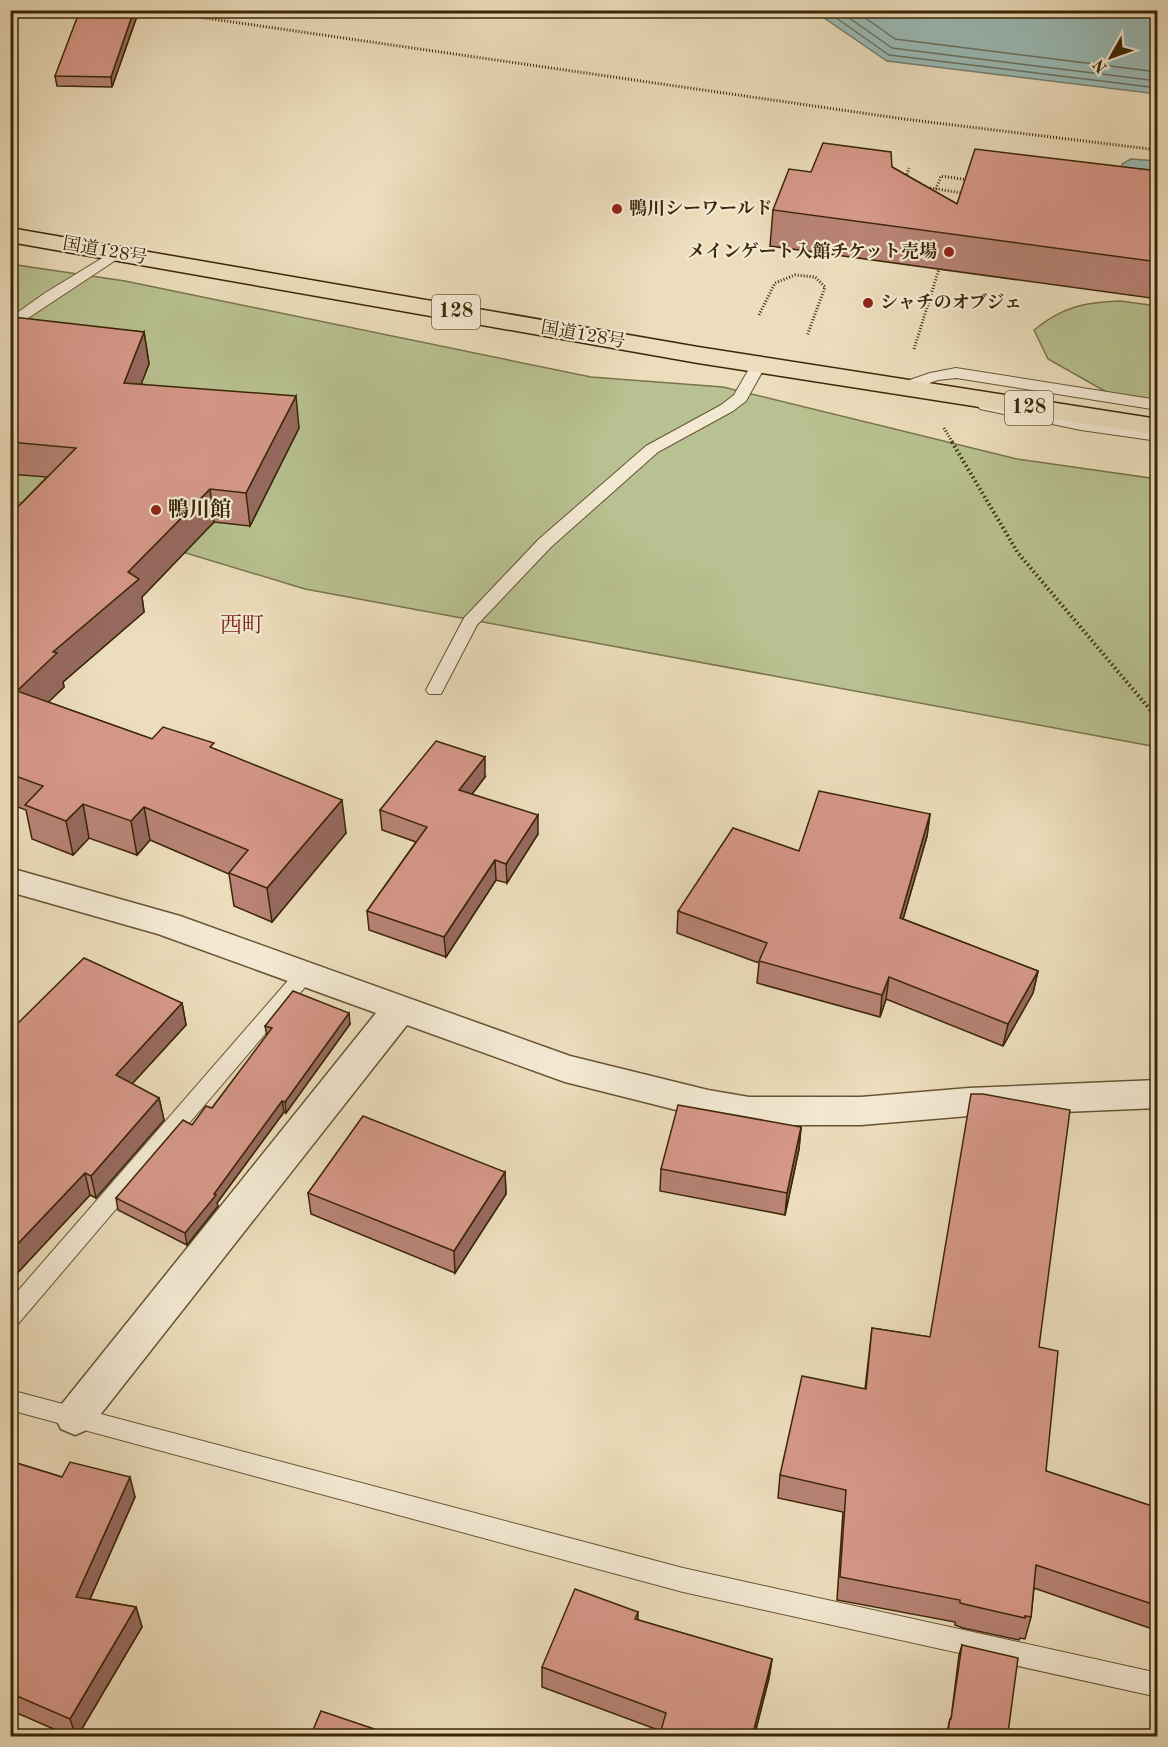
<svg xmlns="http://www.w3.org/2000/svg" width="1168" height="1747" viewBox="0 0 1168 1747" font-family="'Old Standard TT','Noto Serif JP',serif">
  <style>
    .green { fill: #b8c191; stroke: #7a744b; stroke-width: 1.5 }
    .water { fill: #9abbb7; stroke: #747f70; stroke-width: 1.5 }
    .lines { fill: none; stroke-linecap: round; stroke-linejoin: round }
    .shore { stroke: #6a705e; stroke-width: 1.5 }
    .service-casing { stroke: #675433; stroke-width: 2 }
    .minor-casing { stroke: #675433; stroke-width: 3 }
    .trunk-casing { stroke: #3b2605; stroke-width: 3 }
    .path-far1 { stroke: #3b2605; stroke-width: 3; stroke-dasharray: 1 2; stroke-linecap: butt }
    .path { stroke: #3b2605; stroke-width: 4; stroke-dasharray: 1.5 3; stroke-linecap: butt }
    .service { fill: #f3e9d3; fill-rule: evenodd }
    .minor { fill: #f3e9d3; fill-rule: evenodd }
    .trunk { fill: #ecddbc; fill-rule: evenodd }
    .wall { fill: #b88376; stroke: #3b2605; stroke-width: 1.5 }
    .shaded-wall { fill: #966a60; stroke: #3b2605; stroke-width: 1.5 }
    .building { fill: #d69889; stroke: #3b2605; stroke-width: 1.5 }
    .poi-dot { fill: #8f2418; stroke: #f3e9d3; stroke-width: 2 }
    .labels { text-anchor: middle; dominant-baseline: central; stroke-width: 4.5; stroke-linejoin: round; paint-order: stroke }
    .far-poi-label { font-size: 18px; font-weight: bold; fill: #3b2605; stroke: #f3e9d3; text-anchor: start }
    .far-street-label { font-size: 18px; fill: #3b2605; stroke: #f3e9d3 }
    .shield { fill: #f3e9d3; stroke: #726043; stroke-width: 1.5 }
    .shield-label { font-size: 20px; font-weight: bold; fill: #3b2605 }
    .poi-label { font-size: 21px; font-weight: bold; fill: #3b2605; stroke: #f3e9d3; text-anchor: start }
    .neighbourhood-label { font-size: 22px; fill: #7a1f14; stroke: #f3e9d3 }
  </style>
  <rect width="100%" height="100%" fill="#ecddbc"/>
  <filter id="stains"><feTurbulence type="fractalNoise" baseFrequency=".00333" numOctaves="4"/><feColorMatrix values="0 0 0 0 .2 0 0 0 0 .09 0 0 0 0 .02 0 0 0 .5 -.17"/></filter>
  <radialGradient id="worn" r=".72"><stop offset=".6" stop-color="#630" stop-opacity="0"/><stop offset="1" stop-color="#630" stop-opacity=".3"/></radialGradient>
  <!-- green -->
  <g class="green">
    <polygon points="10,264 125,281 591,377 723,387 1017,459 1157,479 1157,747 305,589 11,500"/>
    <path d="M1120 301 1157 306V402L1110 394 1048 359 1034 330C1062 307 1085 302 1120 301Z"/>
  </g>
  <!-- water -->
  <g class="water">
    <polygon points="814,11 1157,11 1157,94 887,61"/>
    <polygon points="1131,159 1157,161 1157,175 1122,168 1122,164"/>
  </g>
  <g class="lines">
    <!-- shore -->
    <g class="shore">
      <polyline points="825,10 889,55 1158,88"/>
      <polyline points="838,10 892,48 1158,81"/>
      <polyline points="854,10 895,39 1158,72"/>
    </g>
    <!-- service casing -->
    <g class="service-casing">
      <g id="service">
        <polygon points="117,249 122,250 124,253 122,256 10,330 10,318 45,293"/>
        <polygon points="758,360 766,365 746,401 733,411 658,452 551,547 477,625 441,694 429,694 426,690 464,618 539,539 646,446 721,405 734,395 753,362"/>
        <polygon points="956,368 1158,400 1158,410 956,378 938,380 901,393 893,388 895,385 930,373"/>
        <polygon points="986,401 1081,420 1158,431 1158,441 1081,430 980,409 978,406 980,403"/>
        <polygon points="305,967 312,969 315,974 312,979 18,1324 10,1326 10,1300 298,969"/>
        <polygon points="10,1390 683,1568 1158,1673 1158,1697 683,1592 10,1410"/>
      </g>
    </g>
    <!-- minor casing -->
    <g class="minor-casing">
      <polygon id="minor" points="10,868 180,916 570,1056 708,1090 749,1097 861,1097 969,1088 1158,1080 1158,1108 969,1116 861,1125 749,1125 708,1118 565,1082 407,1025 89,1429 75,1435 61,1429 55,1417 61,1405 376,1013 158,934 10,892"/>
    </g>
    <!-- trunk casing -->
    <g class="trunk-casing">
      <polygon id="trunk" points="10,228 698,347 1158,419 1158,435 698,363 10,242"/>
    </g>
    <!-- path-far1 -->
    <g class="path-far1">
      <polyline points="150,10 904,119 1158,150"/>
      <polyline points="905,180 909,168"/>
      <polyline points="924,187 962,193"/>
      <polyline points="936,189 941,176 969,180"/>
      <polyline points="759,315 775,283 795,275 815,277 825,287 807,336"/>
      <polyline points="914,349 939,269"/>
      <polyline points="944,428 953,443"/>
    </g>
    <!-- path -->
    <polyline class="path" points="952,442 1018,553 1158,719"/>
    <!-- service -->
    <use href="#service" class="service"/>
    <!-- minor -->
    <use href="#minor" class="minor"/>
    <!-- trunk -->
    <use href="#trunk" class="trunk"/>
  </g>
  <!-- wall -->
  <g class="wall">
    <polygon points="137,16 112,87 57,86 55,76"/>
    <polygon points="892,167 957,204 1158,171 1158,299 770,246 773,210 811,172"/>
    <polygon points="10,322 144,332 149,364 141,384 299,428 250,526 214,522 142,597 144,612 63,682 64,687 48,702 152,739 215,749 346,833 272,922 234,906 229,874 150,840 137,855 89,838 73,855 32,839 26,810 10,804 10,515 47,477 10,474"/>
    <polygon points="485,777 472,794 538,834 507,883 496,880 446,957 369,930 367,911 416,842 382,830 380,810"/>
    <polygon points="930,814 927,836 903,919 1038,971 1033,993 1003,1046 886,999 880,1017 757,983 759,963 677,933 678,911 799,851"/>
    <polygon points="182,1003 186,1025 132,1084 159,1098 164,1120 96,1198 90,1195 10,1281 10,1031"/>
    <polygon points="350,1024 286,1113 284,1112 217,1203 218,1206 187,1245 118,1210 116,1198 192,1125 212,1108 267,1036 265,1026"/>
    <polygon points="801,1127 799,1149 785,1215 660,1191 661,1169"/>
    <polygon points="505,1172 506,1194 455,1273 311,1214 308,1193"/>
    <polygon points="872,1328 930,1337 1039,1347 1046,1471 1158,1508 1158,1631 1034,1588 1031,1617 1025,1639 1020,1638 1019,1640 963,1628 955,1625 955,1622 837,1600 843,1512 778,1498 780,1475 865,1389"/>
    <polygon points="10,1461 62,1477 135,1497 90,1599 136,1607 142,1627 77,1737 72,1737 10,1710"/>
    <polygon points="638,1612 638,1620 772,1659 769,1678 754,1737 659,1737 661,1731 542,1687 542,1667"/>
    <polygon points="962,1645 1008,1733 1018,1737 946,1737 950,1719 951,1719 959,1655"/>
  </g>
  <!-- shaded-wall -->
  <g class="shaded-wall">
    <polygon points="134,10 137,10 137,16 112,87 111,77"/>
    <polygon points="144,332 149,364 129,415 124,383"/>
    <polygon points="296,396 299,428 250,526 246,493"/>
    <polygon points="210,489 214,522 142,597 144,612 63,682 64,687 25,725 17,691 53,652 128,572"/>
    <polygon points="485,757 485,777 460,810 459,790"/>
    <polygon points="342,800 346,833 272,922 267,888"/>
    <polygon points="83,804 89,838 73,855 66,821"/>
    <polygon points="144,807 150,840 137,855 131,821"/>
    <polygon points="930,814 927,836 897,940 900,918"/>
    <polygon points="538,815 538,834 507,883 506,864"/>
    <polygon points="495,860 496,880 446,957 444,937"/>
    <polygon points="1038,971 1033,993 1003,1046 1008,1024"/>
    <polygon points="889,977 886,999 880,1017 882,995"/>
    <polygon points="182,1003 186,1025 120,1097 116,1075"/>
    <polygon points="349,1013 350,1024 286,1113 285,1102"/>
    <polygon points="159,1098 164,1120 96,1198 91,1176"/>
    <polygon points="282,1101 284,1112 217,1203 218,1206 187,1245 185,1233"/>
    <polygon points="801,1127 799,1149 785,1215 787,1193"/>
    <polygon points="505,1172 506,1194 455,1273 454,1251"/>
    <polygon points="85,1173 90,1195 10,1281 10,1252"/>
    <polygon points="130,1477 135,1497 82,1617 76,1597"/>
    <polygon points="136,1607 142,1627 77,1737 76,1737 70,1719"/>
    <polygon points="772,1659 769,1678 754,1737 752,1737"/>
  </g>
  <!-- building -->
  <g class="building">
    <polygon points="80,10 134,10 111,77 55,76"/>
    <polygon points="823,143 891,152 892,167 957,204 975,149 1158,171 1158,262 773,210 789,169 811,172"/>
    <polygon points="13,317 144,332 124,383 296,396 246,493 210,489 128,572 139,579 53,652 57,653 17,691 152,739 163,727 214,743 210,747 342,800 267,888 229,873 248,850 144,807 131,821 83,804 66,821 25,805 43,786 10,774 10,515 76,448 10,442 10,322"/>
    <polygon points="436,741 485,757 459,790 538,815 506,864 495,860 444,937 367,911 427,827 380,810"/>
    <polygon points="819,791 930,814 900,918 1038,971 1008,1024 889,977 882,995 759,961 767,943 678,911 733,828 799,851"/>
    <polygon points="84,958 182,1003 116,1075 159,1098 91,1176 85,1173 10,1252 10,1031"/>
    <polygon points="293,991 349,1013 285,1102 282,1101 214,1194 216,1195 185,1233 116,1198 183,1120 192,1125 206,1106 212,1108 272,1028 265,1026"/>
    <polygon points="971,1094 983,1094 1070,1110 1039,1347 1058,1351 1046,1471 1158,1508 1158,1606 1036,1565 1031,1617 1025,1616 1025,1618 968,1605 960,1603 960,1600 840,1577 846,1490 780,1475 802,1376 866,1389 872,1328 930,1337"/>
    <polygon points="678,1105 801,1127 787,1193 661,1169"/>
    <polygon points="363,1116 505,1172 454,1251 308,1193"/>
    <polygon points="10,1461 62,1477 70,1462 130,1477 76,1597 136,1607 70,1719 10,1693"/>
    <polygon points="575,1589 638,1612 635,1619 772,1659 752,1737 659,1737 666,1713 542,1667"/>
    <polygon points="962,1645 1018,1658 1008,1733 1018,1735 1018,1737 947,1737 950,1719 951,1719"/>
    <polygon points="321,1711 398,1737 310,1737"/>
  </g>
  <!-- markers -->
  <g class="poi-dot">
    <circle cx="617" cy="209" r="6"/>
    <circle cx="949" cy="252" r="6"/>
    <circle cx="868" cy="303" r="6"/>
    <circle cx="156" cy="510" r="6"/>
  </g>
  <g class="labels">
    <!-- far-poi labels -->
    <g class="far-poi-label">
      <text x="629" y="209">鴨川シーワールド</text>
      <text x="937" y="252" text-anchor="end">メインゲート入館チケット売場</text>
      <text x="880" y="303">シャチのオブジェ</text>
    </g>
    <!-- far-street labels -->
    <g class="far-street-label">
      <text transform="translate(105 251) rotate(10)">国道128号</text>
      <text transform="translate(583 335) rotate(10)">国道128号</text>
    </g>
    <!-- shield labels -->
    <g class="shield">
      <rect x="432" y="295" width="48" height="34" rx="4.5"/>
      <rect x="1005" y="391" width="48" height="34" rx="4.5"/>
    </g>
    <g class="shield-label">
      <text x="456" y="312">128</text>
      <text x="1029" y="408">128</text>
    </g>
    <!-- poi labels -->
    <g class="poi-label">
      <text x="168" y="510">鴨川館</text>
    </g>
    <!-- neighbourhood labels -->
    <g class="neighbourhood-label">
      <text x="242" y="626">西町</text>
    </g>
  </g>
  <!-- margin -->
  <rect width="1168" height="1747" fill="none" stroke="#ecddbc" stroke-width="36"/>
  <rect x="12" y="12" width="1144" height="1723" fill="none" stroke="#3b2605" stroke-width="3"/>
  <rect x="18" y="18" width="1132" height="1711" fill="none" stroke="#3b2605" stroke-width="1.5"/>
  <!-- north arrow -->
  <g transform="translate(1111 57) rotate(230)" stroke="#f3e9d3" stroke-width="4.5" paint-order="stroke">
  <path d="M0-4.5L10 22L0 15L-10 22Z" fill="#3b2605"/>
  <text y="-9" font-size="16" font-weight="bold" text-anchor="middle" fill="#3b2605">N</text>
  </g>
  <rect width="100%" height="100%" filter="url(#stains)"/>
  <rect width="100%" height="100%" fill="url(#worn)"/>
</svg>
